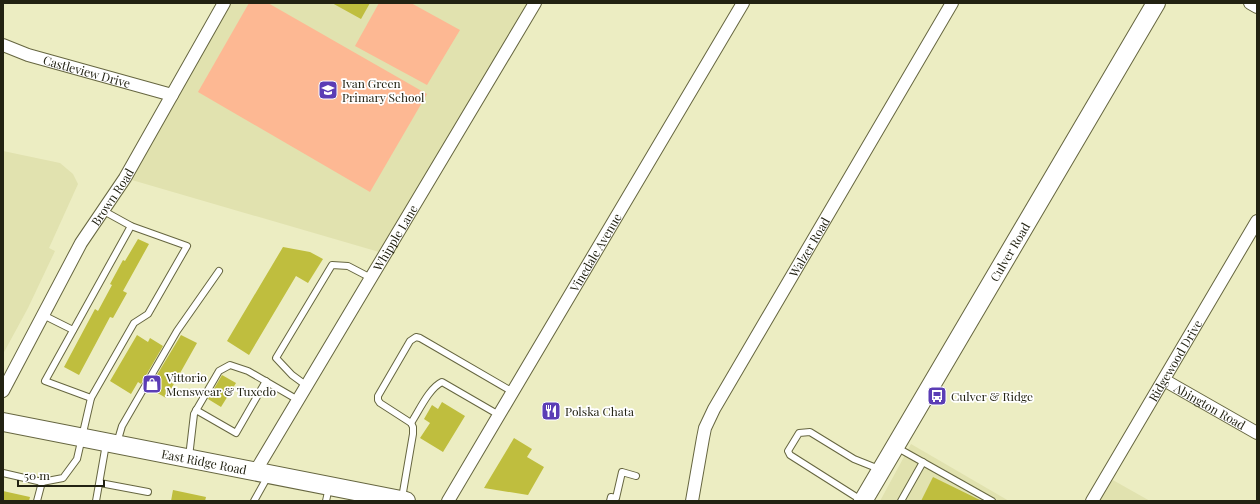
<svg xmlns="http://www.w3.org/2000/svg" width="1260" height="504" viewBox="0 0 1260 504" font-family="'Playfair Display',serif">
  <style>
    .built { fill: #e1e2af }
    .green { fill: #fdb893 }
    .building { fill: #bfbe3e }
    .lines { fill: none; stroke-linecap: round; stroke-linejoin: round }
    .lane-casing { stroke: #666640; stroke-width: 8 }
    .street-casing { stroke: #666640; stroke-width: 14 }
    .secondary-casing { stroke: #666640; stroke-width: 20 }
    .lane { stroke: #fff; stroke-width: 6 }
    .street { stroke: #fff; stroke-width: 12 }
    .secondary { stroke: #fff; stroke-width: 18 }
    .labels { text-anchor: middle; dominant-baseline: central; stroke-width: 3.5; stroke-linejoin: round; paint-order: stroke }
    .street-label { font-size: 12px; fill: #222212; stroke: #fff }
    .poi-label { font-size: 12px; fill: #222212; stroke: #fff; text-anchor: start }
  </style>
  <rect width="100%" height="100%" fill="#ecedc2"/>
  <!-- built -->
  <g class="built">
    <polygon points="223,3 535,3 386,254 125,178"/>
    <polygon points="3,151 60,163 73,174 78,184 49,248 55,251 28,308 3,354"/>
    <polygon points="911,444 1009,501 880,501"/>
    <polygon points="1111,479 1150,501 1098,501"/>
  </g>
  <!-- green -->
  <g class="green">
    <polygon points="249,3 268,3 427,94 370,192 198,92"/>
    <polygon points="379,3 411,3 460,30 427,85 355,46"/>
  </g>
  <!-- building -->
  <g class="building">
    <polygon points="332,3 370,3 361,19"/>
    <polygon points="138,239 149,244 123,291 127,293 113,318 110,317 79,375 64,367 95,309 98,311 112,285 110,284 123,260 125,261"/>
    <polygon points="283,247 310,252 323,259 308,283 296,276 249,355 227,341"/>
    <polygon points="137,335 148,342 150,338 163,346 141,384 138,382 131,394 110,381"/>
    <polygon points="181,335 197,343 166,398 149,388"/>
    <polygon points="222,375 236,383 221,407 208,399"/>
    <polygon points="442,402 465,416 443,452 420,438 430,423 424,419 432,405 438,409"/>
    <polygon points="514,438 532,449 527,457 544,467 528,495 484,488"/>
    <polygon points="933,477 982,501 921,501"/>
    <polygon points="173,490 206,497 205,501 171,501"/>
    <polygon points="3,491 30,497 29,501 3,501"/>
  </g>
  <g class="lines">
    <!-- lane casing -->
    <g class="lane-casing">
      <g id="lane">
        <polyline points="43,315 73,330"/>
        <polyline points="307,386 292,375 276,358 332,265 348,266 371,278"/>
        <polyline points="91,398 45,381 131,226"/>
        <polyline points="196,410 236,433 266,381"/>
        <path d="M411 423C419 411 429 388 442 382L499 415"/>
        <polyline points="117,443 122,426 177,331 219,271"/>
        <polyline points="896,447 992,501"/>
        <polyline points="189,457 194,414 219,371 230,365 248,371 298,400"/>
        <polyline points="3,473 42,482 37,501"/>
        <polyline points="42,482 63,478 77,459 91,398 134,323 148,314 187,246 131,226 102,210"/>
        <polyline points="100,483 148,492"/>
        <polyline points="402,498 413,434 413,427 411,423 380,403 378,400 378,396 410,341 416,337 420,338 513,392"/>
        <polyline points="861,500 790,455 788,451 799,433 810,432 854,459 879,469"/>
        <polyline points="96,501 106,444"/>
        <polyline points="254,501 268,476"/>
        <polyline points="326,501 329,487"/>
        <polyline points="610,501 611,497 616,498 622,472 636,476"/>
        <polyline points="901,501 923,462"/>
      </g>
    </g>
    <!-- street casing -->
    <g class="street-casing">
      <g id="street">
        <polyline points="1250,3 1257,7"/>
        <path id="s1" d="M3 45 28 55 172 95"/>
        <path id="s2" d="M1164 380 1257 433"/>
        <path id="s3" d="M3 391 81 243 125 178 224 3"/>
        <path id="s4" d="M255 472 535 3"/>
        <path id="s5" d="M448 501 743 3"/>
        <path id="s6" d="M692 501 703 438 705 428 714 409 952 3"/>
        <path id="s7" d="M1092 501 1257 221"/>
      </g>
    </g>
    <!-- secondary casing -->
    <g class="secondary-casing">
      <g id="secondary">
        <path id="s8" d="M3 422 406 501"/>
        <path id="s9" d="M863 501 1156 3"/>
      </g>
    </g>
    <!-- lane -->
    <use href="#lane" class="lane"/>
    <!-- street -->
    <use href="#street" class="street"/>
    <!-- secondary -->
    <use href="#secondary" class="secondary"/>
  </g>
  <!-- icons -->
  <defs>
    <g id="school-square" transform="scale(1)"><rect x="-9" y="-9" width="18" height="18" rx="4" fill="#5b3db5" stroke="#fff"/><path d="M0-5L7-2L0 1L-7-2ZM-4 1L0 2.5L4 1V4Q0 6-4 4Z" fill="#fff"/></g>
    <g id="shop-square" transform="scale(1)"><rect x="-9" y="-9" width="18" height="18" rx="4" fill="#5b3db5" stroke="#fff"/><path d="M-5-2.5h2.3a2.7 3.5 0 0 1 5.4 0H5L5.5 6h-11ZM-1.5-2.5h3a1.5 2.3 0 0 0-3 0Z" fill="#fff"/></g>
    <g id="bus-square" transform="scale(1)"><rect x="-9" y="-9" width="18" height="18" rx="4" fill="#5b3db5" stroke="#fff"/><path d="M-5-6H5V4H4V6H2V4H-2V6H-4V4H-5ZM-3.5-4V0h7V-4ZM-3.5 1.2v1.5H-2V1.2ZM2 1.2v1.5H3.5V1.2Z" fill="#fff"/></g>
    <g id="restaurant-square" transform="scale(1)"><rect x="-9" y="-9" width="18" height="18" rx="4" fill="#5b3db5" stroke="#fff"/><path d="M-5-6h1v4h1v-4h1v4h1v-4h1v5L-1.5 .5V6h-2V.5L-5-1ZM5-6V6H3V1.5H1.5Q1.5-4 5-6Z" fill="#fff"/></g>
  </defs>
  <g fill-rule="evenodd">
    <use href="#school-square" x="328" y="90"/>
    <use href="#shop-square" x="152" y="384"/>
    <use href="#bus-square" x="937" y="396"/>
    <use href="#restaurant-square" x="551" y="411"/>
  </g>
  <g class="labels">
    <!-- street labels -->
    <g class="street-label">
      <text stroke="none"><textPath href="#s1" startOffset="88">Castleview Drive</textPath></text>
      <text stroke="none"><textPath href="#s3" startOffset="223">Brown Road</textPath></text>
      <text stroke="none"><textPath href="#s4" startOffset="273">Whipple Lane</textPath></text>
      <text stroke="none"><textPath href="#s6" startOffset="283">Walzer Road</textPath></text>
      <text stroke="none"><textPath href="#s5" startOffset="289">Vinedale Avenue</textPath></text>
      <text stroke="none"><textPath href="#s9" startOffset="289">Culver Road</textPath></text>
      <text stroke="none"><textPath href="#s7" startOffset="163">Ridgewood Drive</textPath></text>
      <text stroke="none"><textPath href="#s2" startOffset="53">Abington Road</textPath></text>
      <text stroke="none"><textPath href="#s8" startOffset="205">East Ridge Road</textPath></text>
    </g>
    <!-- poi labels -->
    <g class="poi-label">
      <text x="342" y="83">Ivan Green<tspan x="342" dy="14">Primary School</tspan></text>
      <text x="166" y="377">Vittorio<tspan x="166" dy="14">Menswear &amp; Tuxedo</tspan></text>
      <text x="951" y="396">Culver &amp; Ridge</text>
      <text x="565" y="411">Polska Chata</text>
    </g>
  </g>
  <!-- border -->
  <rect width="1260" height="504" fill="none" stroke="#222212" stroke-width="8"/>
  <!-- scale -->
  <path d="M18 480v6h86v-6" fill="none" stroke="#222212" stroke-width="2"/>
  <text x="24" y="480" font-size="12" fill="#222212" stroke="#ffffff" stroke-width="3" paint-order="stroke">50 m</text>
</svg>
